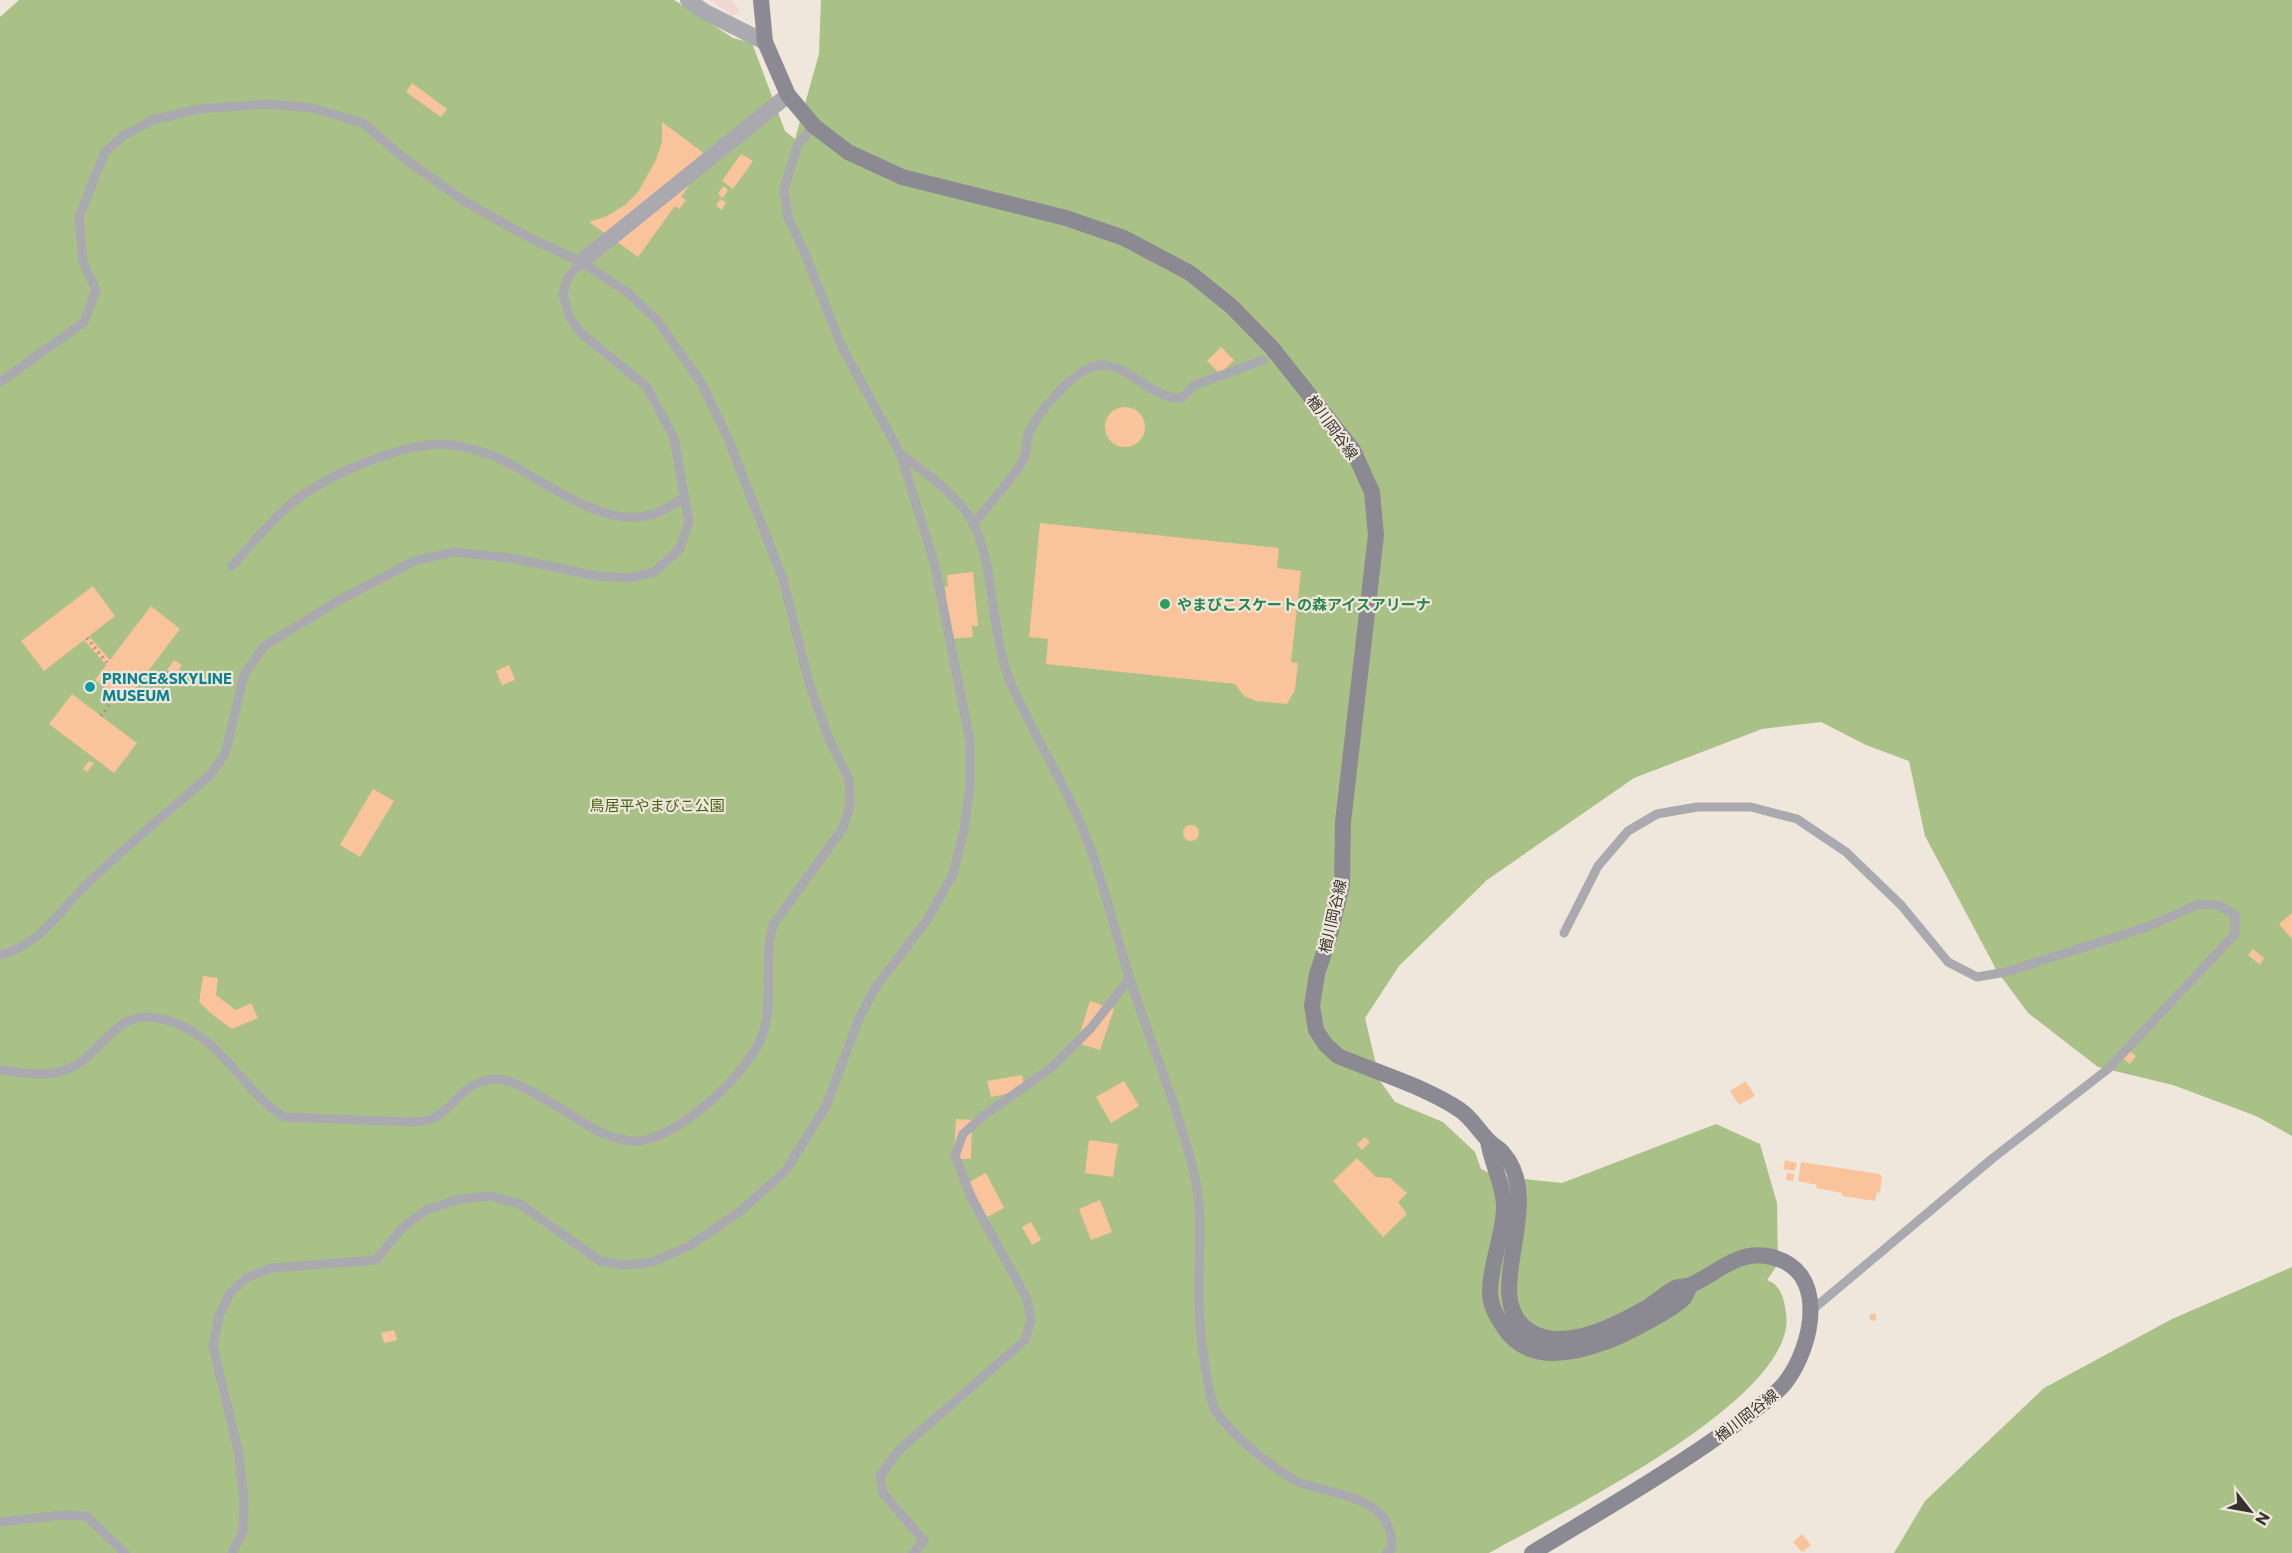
<svg xmlns="http://www.w3.org/2000/svg" width="2292" height="1553" viewBox="0 0 2292 1553" font-family="Commissioner,'Noto Sans JP',sans-serif">
  <style>
    .industrial { fill: #f1d7d2 }
    .green { fill: #a9c087 }
    .building { fill: #f9c49b }
    .lines { fill: none; stroke-linecap: round; stroke-linejoin: round }
    .path { stroke: #99938b; stroke-width: 4; stroke-dasharray: 1.5 4.5; stroke-linecap: butt }
    .service { stroke: #a9a9af; stroke-width: 9 }
    .minor { stroke: #a9a9af; stroke-width: 16 }
    .tertiary { stroke: #a9a9af; stroke-width: 16 }
    .secondary { stroke: #8b8a92; stroke-width: 16 }
    .leisure-dot { fill: #2e9e5b; stroke: #efe7db; stroke-width: 2 }
    .culture-dot { fill: #0f9aa8; stroke: #efe7db; stroke-width: 2 }
    .labels { text-anchor: middle; dominant-baseline: central; stroke-width: 4.5; stroke-linejoin: round; paint-order: stroke }
    .street-label { font-size: 15px; fill: #36332f; stroke: #efe7db }
    .leisure-label { font-size: 15px; font-weight: bold; fill: #27864d; stroke: #efe7db; text-anchor: start }
    .culture-label { font-size: 15px; font-weight: bold; fill: #0d838f; stroke: #efe7db; text-anchor: start }
    .park-label { font-size: 15px; fill: #475f11; stroke: #efe7db }
  </style>
  <rect width="100%" height="100%" fill="#efe7db"/>
  <!-- industrial -->
  <polygon class="industrial" points="711,0 731,0 740,11 732,16"/>
  <!-- green -->
  <g class="green">
    <path d="M19 0H674L733 38 752 43 785 131 795 139 819 54 821 0H2292V1136L2256 1116 2173 1085 2098 1067 2028 1013 1997 971 1925 836 1909 761 1866 745 1821 722 1762 729 1634 778 1487 880 1399 966 1365 1018 1380 1081 1395 1102 1443 1122 1475 1152 1481 1169 1496 1176 1562 1183 1716 1124 1760 1144 1777 1203 1778 1264 1767 1280C1781 1285 1784 1299 1786 1313 1800 1399 1554 1516 1489 1553H0V17Z"/>
    <polygon points="2292,1267 2292,1553 1894,1553 1925,1501 2044,1388 2172,1319"/>
  </g>
  <!-- building -->
  <g class="building">
    <polygon points="412,83 447,109 441,117 406,92"/>
    <polygon points="662,122 709,157 681,197 686,200 679,209 675,206 638,257 589,222 607,216 625,205 638,192 656,160 662,142"/>
    <polygon points="741,154 753,161 733,189 722,181"/>
    <polygon points="723,186 728,190 723,198 718,194"/>
    <polygon points="720,199 726,202 722,210 716,206"/>
    <polygon points="1221,347 1234,360 1220,374 1207,361"/>
    <circle cx="1125" cy="427" r="20"/>
    <polygon points="1040,523 1279,548 1277,568 1301,571 1291,662 1298,663 1295,690 1287,704 1256,701 1244,696 1235,684 1046,664 1048,639 1029,637"/>
    <polygon points="973,572 978,626 972,626 973,637 950,639 945,587 948,586 947,575"/>
    <polygon points="93,586 115,616 89,636 110,660 151,606 180,629 125,702 95,680 106,665 84,640 44,671 21,641"/>
    <polygon points="174,660 182,665 175,676 167,670"/>
    <polygon points="509,665 515,680 502,685 496,671"/>
    <polygon points="72,694 137,743 114,773 49,724"/>
    <polygon points="89,761 94,763 87,772 83,769"/>
    <polygon points="373,789 394,801 360,857 340,845"/>
    <circle cx="1191" cy="833" r="8"/>
    <polygon points="2292,913 2292,937 2291,938 2279,924"/>
    <polygon points="2253,949 2264,958 2260,965 2248,955"/>
    <polygon points="203,976 218,978 216,995 236,1010 251,1003 258,1018 232,1029 214,1016 199,1002"/>
    <polygon points="1090,1001 1114,1009 1100,1050 1077,1043"/>
    <polygon points="2127,1049 2136,1056 2130,1064 2121,1057"/>
    <polygon points="1022,1075 1025,1090 991,1097 987,1081"/>
    <polygon points="1124,1081 1139,1106 1111,1123 1096,1097"/>
    <polygon points="1746,1081 1755,1096 1739,1105 1730,1091"/>
    <polygon points="956,1119 972,1120 971,1159 954,1159"/>
    <polygon points="1365,1137 1370,1142 1362,1150 1357,1144"/>
    <polygon points="1089,1140 1118,1144 1113,1177 1085,1173"/>
    <polygon points="1357,1158 1376,1177 1390,1178 1407,1193 1398,1202 1407,1214 1383,1237 1333,1181"/>
    <polygon points="1785,1160 1797,1163 1795,1171 1783,1169"/>
    <polygon points="1801,1162 1879,1174 1882,1176 1880,1193 1877,1192 1875,1201 1842,1196 1842,1193 1816,1188 1817,1185 1798,1181"/>
    <polygon points="986,1173 1004,1208 987,1217 969,1182"/>
    <polygon points="1787,1173 1794,1174 1793,1181 1786,1180"/>
    <polygon points="1100,1200 1112,1232 1091,1240 1079,1209"/>
    <polygon points="1031,1222 1041,1240 1032,1245 1022,1227"/>
    <circle cx="1873" cy="1317" r="3.5"/>
    <polygon points="394,1330 397,1340 384,1343 381,1333"/>
    <polygon points="1802,1534 1811,1545 1802,1552 1793,1542"/>
  </g>
  <g class="lines">
    <!-- path -->
    <g class="path">
      <polyline points="87,638 107,663"/>
      <polyline points="101,716 116,696"/>
    </g>
    <!-- service -->
    <g class="service">
      <path d="M0 382 84 322 96 290 83 262 79 217 105 152 123 136 153 120 199 109 267 104 312 108 363 123 405 159 464 201 526 236 581 262 627 292 657 320 702 384 727 436 783 579 809 683 827 734 849 779 850 805 843 828 773 925C763 960 774 999 763 1033 751 1072 673 1145 631 1141 620 1140 605 1135 596 1130 574 1118 518 1078 495 1079 461 1081 456 1109 431 1119 426 1122 418 1121 413 1122L284 1117C247 1094 226 1048 186 1028 109 990 111 1062 55 1073 37 1076 18 1072 0 1070"/>
      <path d="M901 455C926 472 961 498 974 525 996 570 990 636 1012 686 1032 732 1060 775 1080 822 1102 873 1113 927 1130 979 1151 1044 1178 1107 1194 1173 1204 1214 1198 1257 1199 1299 1199 1331 1204 1363 1210 1394 1212 1400 1213 1407 1216 1412 1233 1435 1277 1474 1304 1484 1339 1496 1393 1497 1392 1548L1387 1553"/>
      <path d="M974 523C991 503 1008 484 1022 462 1028 454 1025 444 1028 435 1036 414 1078 363 1103 365 1132 367 1153 400 1182 398L1193 386 1263 360"/>
      <path d="M232 566C251 545 270 521 292 503 328 474 413 436 460 446 472 449 487 453 499 458 541 478 604 531 653 514 664 511 675 503 685 497"/>
      <polyline points="1564,933 1598,866 1628,831 1657,814 1697,807 1751,807 1797,819 1846,852 1901,905 1948,962 1977,977 2006,972 2147,927 2199,904 2218,905 2235,915 2235,934 2108,1069 1993,1158 1812,1310"/>
      <path d="M0 955C38 947 60 910 87 884 126 846 169 811 210 775L225 754 244 675 264 646 336 602 414 561 454 552 511 558 597 576 628 578 654 572 679 550 689 523 674 438 647 387 581 333 569 316 563 294 567 279 581 262"/>
      <polyline points="0,1522 64,1515 86,1516 125,1553"/>
      <polyline points="232,1553 243,1531 244,1500 238,1450 213,1346 219,1316 230,1293 246,1278 272,1268 376,1260 403,1227 426,1210 460,1199 491,1196 520,1204 600,1261 625,1265 653,1262 691,1245 742,1210 786,1170 826,1106 860,1016 876,987 927,920 953,874 964,830 970,787 970,741 935,566 901,455 842,347 804,251 788,218 784,189 798,144 814,126"/>
      <polyline points="913,1553 924,1541 883,1493 880,1476 898,1451 1025,1340 1031,1320 1027,1299 972,1199 955,1156 963,1134 983,1116 1051,1068 1091,1028 1130,978"/>
    </g>
    <!-- minor -->
    <polyline class="minor" points="581,262 788,95"/>
    <!-- tertiary -->
    <polyline class="tertiary" points="688,0 705,12 765,42"/>
    <!-- secondary -->
    <g class="secondary">
      <path d="M761 0 765 42 788 95 814 126 848 152 902 177 1066 218 1124 238 1190 273 1231 306 1272 348 1353 450 1372 492 1376 535 1343 822 1342 885 1329 938 1317 974 1312 1006 1316 1030 1325 1044 1338 1056C1378 1073 1424 1086 1460 1110 1473 1119 1479 1132 1490 1142 1494 1146 1500 1149 1503 1153 1548 1204 1478 1296 1528 1330 1563 1354 1616 1325 1648 1307 1657 1301 1666 1293 1675 1288 1680 1286 1686 1287 1691 1285 1717 1273 1737 1251 1767 1256 1831 1267 1813 1347 1785 1383 1774 1396 1760 1406 1747 1416 1678 1467 1605 1509 1532 1553"/>
      <path d="M1488 1141C1491 1163 1504 1184 1504 1207 1504 1235 1490 1263 1490 1292 1490 1305 1496 1315 1503 1326 1526 1363 1570 1355 1605 1342 1622 1336 1671 1311 1684 1298 1686 1295 1688 1289 1690 1286"/>
    </g>
  </g>
  <!-- markers -->
  <circle class="leisure-dot" cx="1165" cy="604" r="6"/>
  <circle class="culture-dot" cx="90" cy="687" r="6"/>
  <g class="labels">
    <!-- street labels -->
    <g class="street-label">
      <text transform="translate(1333 427) rotate(54)">楢川岡谷線</text>
      <text transform="translate(1332 916) rotate(-77)">楢川岡谷線</text>
      <text transform="translate(1746 1415) rotate(-38)">楢川岡谷線</text>
    </g>
    <!-- leisure labels -->
    <g class="leisure-label">
      <text x="1177" y="604">やまびこスケートの森アイスアリーナ</text>
    </g>
    <!-- culture labels -->
    <g class="culture-label">
      <text x="102" y="678">PRINCE&amp;SKYLINE<tspan x="102" dy="17">MUSEUM</tspan></text>
    </g>
    <!-- park labels -->
    <g class="park-label">
      <text x="657" y="805">鳥居平やまびこ公園</text>
    </g>
  </g>
  <!-- north arrow -->
  <g transform="translate(2250 1511) rotate(121)" stroke="#efe7db" stroke-width="4.5" paint-order="stroke">
  <path d="M0-4.5L10 22L0 15L-10 22Z" fill="#36332f"/>
  <text y="-9" font-size="16" font-weight="bold" text-anchor="middle" fill="#36332f">N</text>
  </g>
</svg>
